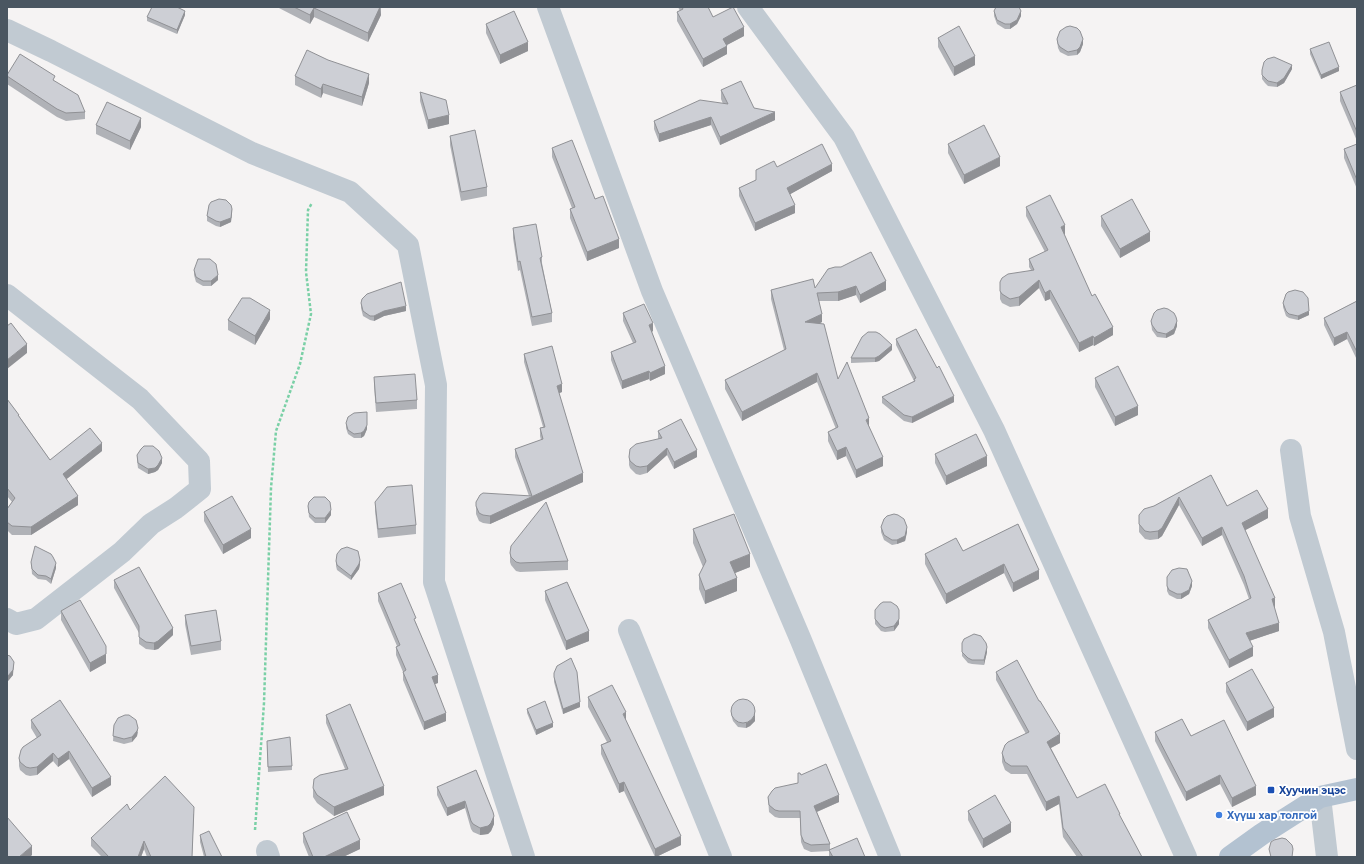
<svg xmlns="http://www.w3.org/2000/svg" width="1364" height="864" viewBox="0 0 1364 864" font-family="Montserrat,sans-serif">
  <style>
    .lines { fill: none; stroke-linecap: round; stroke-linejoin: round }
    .path { stroke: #7ad0a6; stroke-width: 2.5; stroke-dasharray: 3 2; stroke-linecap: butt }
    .minor { stroke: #c1cad2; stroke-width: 22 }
    .major { stroke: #b3c2d1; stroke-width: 22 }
    .wall { fill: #b0b2b7 }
    .shaded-wall { fill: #909195 }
    .building { fill: #cdcfd5; stroke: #909195 }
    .transit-dot { fill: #1a4fb4; stroke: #fff; stroke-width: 1.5 }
    .shop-dot { fill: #3f7fe0; stroke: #fff; stroke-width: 1.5 }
    .labels { text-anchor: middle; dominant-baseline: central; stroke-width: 3.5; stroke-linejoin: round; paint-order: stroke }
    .transit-label { font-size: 10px; font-weight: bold; fill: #164399; stroke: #fff; text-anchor: start }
    .shop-label { font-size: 10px; font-weight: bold; fill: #366cbe; stroke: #fff; text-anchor: start }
  </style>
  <rect width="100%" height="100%" fill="#f5f3f3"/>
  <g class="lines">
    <!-- path -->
    <polyline class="path" points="255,830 264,703 271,488 276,431 300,364 311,314 306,272 308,210 312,203"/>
    <!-- minor -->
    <g class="minor">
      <polyline points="548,7 652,291 800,638 890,857"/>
      <polyline points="748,7 844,137 994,430 1186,857"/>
      <polyline points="7,30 51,51 252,153 350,192 408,245 436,385 434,582 524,857"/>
      <polyline points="7,295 140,399 199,461 200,489 176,508 151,524 122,552 36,619 16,624 7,619"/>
      <polyline points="1291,450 1300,516 1334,632 1357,749"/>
      <polyline points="629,630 721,857"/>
      <polyline points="1320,797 1327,857"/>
      <polyline points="267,851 269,857"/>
    </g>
    <!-- major -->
    <polyline class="major" points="1230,857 1262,834 1320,797 1357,789"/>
  </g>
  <!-- wall -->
  <g class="wall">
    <polygon points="277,7 381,7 381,15 368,42 314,17 310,24"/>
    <polygon points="678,7 708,7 713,17 744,36 727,45 727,54 703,67 677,21 677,12 680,11"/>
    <polygon points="994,11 1021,16 1017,24 1010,29 1005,29 997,24 994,16"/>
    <polygon points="185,15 177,34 147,21 147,17"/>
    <polygon points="486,24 528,51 500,64 486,33"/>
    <polygon points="938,38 975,65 954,76 938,47"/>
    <polygon points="1057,39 1083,44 1080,52 1077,55 1068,56 1060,52 1058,48"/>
    <polygon points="1310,49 1339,71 1321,79 1310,54"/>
    <polygon points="328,60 369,83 362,106 323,93 321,98 295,85 295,76"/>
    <polygon points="1292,69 1284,83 1277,87 1268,86 1265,83 1262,79 1262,70"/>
    <polygon points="7,75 55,81 85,112 85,119 66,121 57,117 7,84"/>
    <polygon points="1357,85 1357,141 1340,101 1340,92"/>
    <polygon points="721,90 775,120 720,145 711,125 659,142 654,129 654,121 723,104 721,99"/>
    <polygon points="420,92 449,124 428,129 420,101"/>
    <polygon points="96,125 141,127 130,150 96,134"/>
    <polygon points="450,136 487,187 487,196 461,201 450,145"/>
    <polygon points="948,144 1000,166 964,184 948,153"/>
    <polygon points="1357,144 1357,189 1344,158 1344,149"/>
    <polygon points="552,148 595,199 619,248 587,261 570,218 570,209 572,208 552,157"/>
    <polygon points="777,167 832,171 790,194 795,213 755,231 739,196 739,188 756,180 756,170"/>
    <polygon points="1026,207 1065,234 1064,234 1092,296 1113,335 1094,346 1093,345 1079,352 1050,299 1045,301 1039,288 1019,306 1010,307 1002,303 1000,299 1000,282 1031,270 1029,267 1029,259 1045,252 1026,216"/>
    <polygon points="232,214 231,222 220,227 216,226 207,221 207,216"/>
    <polygon points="1101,216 1150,241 1120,258 1101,226"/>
    <polygon points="513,228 542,257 542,263 552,313 552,322 532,326 520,270 518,271 513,238"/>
    <polygon points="194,270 218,280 211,286 203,286 196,282 194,275"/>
    <polygon points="886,281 886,290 860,303 856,295 838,301 819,301 822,322 820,323 838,379 869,426 883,466 856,478 846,456 837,460 828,441 828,432 836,429 817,382 742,421 725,389 725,380 784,350 771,299 771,290 815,288"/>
    <polygon points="1357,301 1357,360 1347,339 1334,346 1324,325 1324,318"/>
    <polygon points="361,303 406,311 384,316 374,321 370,320 363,316 361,308"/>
    <polygon points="1283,303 1309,315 1298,320 1289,318 1286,316 1283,307"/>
    <polygon points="623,313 653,331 652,332 665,374 650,381 649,379 622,389 611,360 611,352 633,343 623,321"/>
    <polygon points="270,319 255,345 228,330 228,320"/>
    <polygon points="1151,321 1177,326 1174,334 1166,338 1157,337 1152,330"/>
    <polygon points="896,339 954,402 912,423 904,421 882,403 882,397 914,381 896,345"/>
    <polygon points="892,350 879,361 875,362 851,363 851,358"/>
    <polygon points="524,354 562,392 559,393 583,482 490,524 483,523 479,521 476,514 476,502 529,496 515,457 515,449 541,440 540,436 540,428 543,427 524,362"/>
    <polygon points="374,377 417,400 417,409 376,412 374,386"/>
    <polygon points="1095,378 1138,415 1115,426 1095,387"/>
    <polygon points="7,399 50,460 102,451 66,479 78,505 31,535 12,535 7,530 7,509 12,502 7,496"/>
    <polygon points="346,423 367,429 364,436 361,438 354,438 348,434 346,428"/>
    <polygon points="658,431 697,457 674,469 667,455 647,473 640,475 636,474 630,468 629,465 629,457 658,439"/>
    <polygon points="935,454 987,466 946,485 935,463"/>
    <polygon points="137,455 162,463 158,470 155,472 148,474 138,468 137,460"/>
    <polygon points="1211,475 1227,506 1268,518 1245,530 1275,607 1274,607 1279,631 1249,641 1253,656 1229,668 1208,628 1208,620 1249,599 1244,585 1222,535 1202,546 1179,505 1162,536 1158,539 1150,540 1145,539 1139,532 1139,515 1154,506"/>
    <polygon points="375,502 416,525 416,534 378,538 375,511"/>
    <polygon points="308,506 331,515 325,523 315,523 309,517"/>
    <polygon points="204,512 251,538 223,554 204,521"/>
    <polygon points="1018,524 1039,579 1013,592 1004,573 946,604 925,564 925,554 963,551"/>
    <polygon points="881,527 907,532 905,541 897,544 892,545 884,540 881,532"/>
    <polygon points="693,529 750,567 735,573 737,591 705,604 699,589 699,575 703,567 693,543"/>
    <polygon points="510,553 568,561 568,570 520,572 516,571 511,565 510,562"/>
    <polygon points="336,561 360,564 359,569 351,580 337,570 336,566"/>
    <polygon points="31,562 56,568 51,584 46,580 38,579 32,574"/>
    <polygon points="1167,577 1192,586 1189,594 1181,599 1177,599 1169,595 1167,591"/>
    <polygon points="114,580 173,635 158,649 154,650 146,649 139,644 139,633 114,588"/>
    <polygon points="545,591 589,641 566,650 545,600"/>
    <polygon points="378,593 416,623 438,683 435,684 446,721 424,730 403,680 403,672 396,655 396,647 397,646 378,601"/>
    <polygon points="875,610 899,624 894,631 885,632 881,631 875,624"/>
    <polygon points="61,611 106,663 90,672 61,620"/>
    <polygon points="185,615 221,641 221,650 191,655 185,624"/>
    <polygon points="962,643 987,652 984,665 972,664 968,663 962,656"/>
    <polygon points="7,655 13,675 8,681 7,681"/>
    <polygon points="996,672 1060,743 1051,748 1077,798 1120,817 1142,857 1077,857 1063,837 1059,804 1046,811 1027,774 1011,774 1005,770 1002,762 1002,753 1026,734 996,680"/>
    <polygon points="554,673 580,707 563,714 554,682"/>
    <polygon points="1226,683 1274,717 1247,731 1226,692"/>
    <polygon points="588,697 626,721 681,845 656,857 655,857 624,791 619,793 601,754 601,745 607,742 588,707"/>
    <polygon points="527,709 553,727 536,735 527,713"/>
    <polygon points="731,709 755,721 750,726 746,728 738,727 733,721 731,714"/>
    <polygon points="326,715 384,795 334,816 317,803 313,797 313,788 345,769 326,723"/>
    <polygon points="31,720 111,785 92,797 69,759 58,767 53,761 37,775 30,776 26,775 20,770 19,766 19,758 37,738 31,728"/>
    <polygon points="114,725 138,732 137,736 132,742 124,744 113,741"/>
    <polygon points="1155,732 1191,736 1256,795 1232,807 1220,784 1186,801 1155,741"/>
    <polygon points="267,745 292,766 292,770 268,772"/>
    <polygon points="476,770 494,824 491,831 488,834 480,835 473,832 471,829 465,808 447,816 437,795 437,787"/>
    <polygon points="798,773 839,802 817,812 830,844 830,850 865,857 829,857 829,851 811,852 804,849 801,842 800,818 779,818 775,817 769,812 768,797 798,783"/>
    <polygon points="130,810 194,814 192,857 147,857 144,849 141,857 102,857 91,846 91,838"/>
    <polygon points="968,811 1011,832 983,848 968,820"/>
    <polygon points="303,833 360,849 343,857 309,857 303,842"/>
    <polygon points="200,835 222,857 204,857 200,842"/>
  </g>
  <!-- shaded-wall -->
  <g class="shaded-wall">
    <polygon points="380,7 381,15 368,42 368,33"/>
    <polygon points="314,8 314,17 310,24 310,15"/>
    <polygon points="185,11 185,15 177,34 177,30"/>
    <polygon points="1021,11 1021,16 1017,24 1010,29 1010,24"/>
    <polygon points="744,27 744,36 723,47 723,39"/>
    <polygon points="1083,39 1083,44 1080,52 1077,55 1077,50"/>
    <polygon points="528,42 528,51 500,64 500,55"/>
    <polygon points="727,46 727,54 703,67 703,59"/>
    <polygon points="975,56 975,65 954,76 954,67"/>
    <polygon points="1292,65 1292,69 1284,83 1277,87 1277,83"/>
    <polygon points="1339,67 1339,71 1321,79 1321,75"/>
    <polygon points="369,74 369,83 362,106 362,97"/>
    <polygon points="323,84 323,93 321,98 321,89"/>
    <polygon points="775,112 775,120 720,145 720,137"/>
    <polygon points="449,115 449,124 428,129 428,120"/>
    <polygon points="711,117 711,125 659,142 659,134"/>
    <polygon points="141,118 141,127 130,150 130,141"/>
    <polygon points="1000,157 1000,166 964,184 964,175"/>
    <polygon points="832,164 832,171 787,196 787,188"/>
    <polygon points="795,205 795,213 755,231 755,223"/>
    <polygon points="232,209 231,222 220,227 220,222"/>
    <polygon points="1065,225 1065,234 1061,236 1061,227"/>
    <polygon points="1150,232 1150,241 1120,258 1120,249"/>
    <polygon points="619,239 619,248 587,261 587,252"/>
    <polygon points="218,275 218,280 211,286 211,281"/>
    <polygon points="1039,280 1039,288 1019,306 1019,297"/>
    <polygon points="886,281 886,290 860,303 860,295"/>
    <polygon points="856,286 856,295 838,301 838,292"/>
    <polygon points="1050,290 1050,299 1045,301 1045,293"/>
    <polygon points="406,306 406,311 384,316 374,321 374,316 384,311"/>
    <polygon points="270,310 270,319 255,345 255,336"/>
    <polygon points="1309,311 1309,315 1298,320 1298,316"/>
    <polygon points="822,314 822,322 805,331 805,322"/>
    <polygon points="1177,321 1177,326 1174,334 1166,338 1166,334"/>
    <polygon points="653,323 653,331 649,333 649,325"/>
    <polygon points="1113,327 1113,335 1094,346 1094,338"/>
    <polygon points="1347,332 1347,339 1334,346 1334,338"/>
    <polygon points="1093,336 1093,345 1079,352 1079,343"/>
    <polygon points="27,344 27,353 7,369 7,360"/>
    <polygon points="892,345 892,350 879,361 875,362 875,358"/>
    <polygon points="665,366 665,374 650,381 650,373"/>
    <polygon points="649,371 649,379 622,389 622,381"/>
    <polygon points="817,373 817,382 742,421 742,412"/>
    <polygon points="562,384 562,392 557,394 557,386"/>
    <polygon points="954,396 954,402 912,423 912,417"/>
    <polygon points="1138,406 1138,415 1115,426 1115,417"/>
    <polygon points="869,418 869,427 866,420"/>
    <polygon points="367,425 367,429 364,436 361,438 361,433"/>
    <polygon points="102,443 102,451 63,482 63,474"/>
    <polygon points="846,447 846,456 837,460 837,451"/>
    <polygon points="667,448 667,455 647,473 647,466"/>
    <polygon points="697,450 697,457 674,469 674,462"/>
    <polygon points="987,456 987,466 946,485 946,476"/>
    <polygon points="883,457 883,466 856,478 856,470"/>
    <polygon points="162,458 162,463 158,470 155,472 148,474 148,469"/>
    <polygon points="583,473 583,482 490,524 490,516"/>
    <polygon points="78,496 78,505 31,535 31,527"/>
    <polygon points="1179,497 1179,505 1162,536 1158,539 1158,531"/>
    <polygon points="1268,509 1268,518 1242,532 1242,523"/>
    <polygon points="331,510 331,515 325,523 325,518"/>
    <polygon points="907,527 907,532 905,541 897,544 897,540"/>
    <polygon points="1222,527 1222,535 1202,546 1202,538"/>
    <polygon points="251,529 251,538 223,554 223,545"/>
    <polygon points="750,554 750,567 730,575 730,562"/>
    <polygon points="360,560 360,564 359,569 351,580 351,576"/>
    <polygon points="56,563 56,568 51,584 51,579"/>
    <polygon points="1004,564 1004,573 946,604 946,594"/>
    <polygon points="1039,570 1039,579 1013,592 1013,583"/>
    <polygon points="737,578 737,591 705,604 705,591"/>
    <polygon points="1192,581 1192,586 1189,594 1181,599 1181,594"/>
    <polygon points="1275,598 1275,607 1272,608 1272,599"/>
    <polygon points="899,619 899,624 894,631 894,626"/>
    <polygon points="1279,623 1279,631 1246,642 1246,633"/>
    <polygon points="173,628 173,635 158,649 154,650 154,643"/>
    <polygon points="589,631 589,641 566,650 566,641"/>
    <polygon points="987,647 987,652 984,665 984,660"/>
    <polygon points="1253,647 1253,656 1229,668 1229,660"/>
    <polygon points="106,654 106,663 90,672 90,663"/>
    <polygon points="14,662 13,675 8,681 8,676"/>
    <polygon points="438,675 438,683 432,685 432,677"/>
    <polygon points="580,702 580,707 563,714 563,709"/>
    <polygon points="755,708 755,721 750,726 746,728 746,723"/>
    <polygon points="1274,708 1274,717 1247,731 1247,722"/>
    <polygon points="626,712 626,721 623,714"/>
    <polygon points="446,713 446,721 424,730 424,722"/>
    <polygon points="553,723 553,727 536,735 536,730"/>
    <polygon points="138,728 137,736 132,742 132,737"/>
    <polygon points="1060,734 1060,743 1047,750 1047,742"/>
    <polygon points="69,751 69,759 58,767 58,759"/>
    <polygon points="53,753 53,761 37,775 37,767"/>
    <polygon points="1220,775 1220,784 1186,801 1186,792"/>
    <polygon points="111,777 111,785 92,797 92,788"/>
    <polygon points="624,782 624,791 619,793 619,784"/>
    <polygon points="384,786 384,795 334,816 334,807"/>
    <polygon points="1256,786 1256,795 1232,807 1232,798"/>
    <polygon points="839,795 839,802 814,813 814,806"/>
    <polygon points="1059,796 1059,804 1046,811 1046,802"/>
    <polygon points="465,801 465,808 447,816 447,808"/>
    <polygon points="494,816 494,824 491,831 488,834 480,835 480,828"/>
    <polygon points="1011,823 1011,832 983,848 983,839"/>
    <polygon points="681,836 681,845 656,857 655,857 655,849"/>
    <polygon points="360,840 360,849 343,857 324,857"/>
    <polygon points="144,841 144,849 141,857 138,857"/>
    <polygon points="32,846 32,855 30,857 19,857"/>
  </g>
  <!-- building -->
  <g class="building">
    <polygon points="152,7 177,7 185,11 177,30 147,17"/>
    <polygon points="294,7 380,7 368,33 314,8 310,15"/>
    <polygon points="682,7 708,7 713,17 733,7 744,27 723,39 727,46 703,59 677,12 683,9"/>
    <polygon points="996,7 1019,7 1021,11 1017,20 1010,24 1005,24 997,20 994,11"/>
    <polygon points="514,11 528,42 500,55 486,24"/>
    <polygon points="959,26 975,56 954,67 938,38"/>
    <polygon points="1070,26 1077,28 1080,31 1083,39 1080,47 1077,50 1068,52 1060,47 1058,44 1057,39 1060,31 1066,27"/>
    <polygon points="1329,42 1339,67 1321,75 1310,49"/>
    <polygon points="307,50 328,60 369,74 362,97 323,84 321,89 295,76"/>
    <polygon points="20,54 55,76 53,80 78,95 85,112 66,113 57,109 7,76 7,75"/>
    <polygon points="1274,57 1292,65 1284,78 1277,83 1268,81 1262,75 1262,70 1264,62 1267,59"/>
    <polygon points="741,81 754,108 775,112 720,137 711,117 659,134 654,121 700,100 728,104 721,90"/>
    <polygon points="1357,85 1357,132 1340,92"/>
    <polygon points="420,92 446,100 449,115 428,120"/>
    <polygon points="107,102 141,118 130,141 96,125"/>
    <polygon points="984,125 1000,157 964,175 948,144"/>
    <polygon points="475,130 487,187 461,192 450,136"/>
    <polygon points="572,140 595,199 603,196 619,239 587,252 570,209 575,207 552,148"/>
    <polygon points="822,144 832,164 787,188 795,205 755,223 739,188 756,180 756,170 774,161 777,167"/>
    <polygon points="1357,144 1357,180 1344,149"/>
    <polygon points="1050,195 1065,225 1061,227 1092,296 1095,294 1113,327 1094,338 1093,336 1079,343 1050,290 1045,293 1039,280 1019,297 1010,299 1002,294 1000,291 1000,282 1002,278 1008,274 1034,270 1029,259 1048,250 1026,207"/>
    <polygon points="219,199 226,200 231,205 232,209 231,218 220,222 216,221 207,216 209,205 211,202"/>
    <polygon points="1132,199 1150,232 1120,249 1101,216"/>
    <polygon points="536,224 542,257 540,258 552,313 532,317 520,261 518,262 513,228"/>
    <polygon points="871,252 886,281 860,295 856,286 838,292 817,293 822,314 805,322 824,324 838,379 847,362 869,418 866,420 883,457 856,470 846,447 837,451 828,432 838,427 817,373 742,412 725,380 786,349 771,290 813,279 815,288 828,269 835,267 841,267"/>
    <polygon points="198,259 210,259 216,264 218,275 211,281 203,281 196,277 194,270"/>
    <polygon points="401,282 406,306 384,311 374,316 370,316 363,311 361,303 362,299 367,294"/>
    <polygon points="1295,290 1303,292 1308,298 1309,311 1298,316 1289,314 1286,311 1283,303 1286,294 1288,292"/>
    <polygon points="242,298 250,298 270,310 255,336 228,320"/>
    <polygon points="1357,301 1357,352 1347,332 1334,338 1324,318"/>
    <polygon points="644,304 653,323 649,325 665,366 650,373 649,371 622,381 611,352 636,342 623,313"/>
    <polygon points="1164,308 1168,309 1174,313 1176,317 1177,321 1174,329 1166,334 1157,332 1152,325 1151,321 1154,313 1157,310"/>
    <polygon points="11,323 27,344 7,360 7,326"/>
    <polygon points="916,329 937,368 939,366 954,396 912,417 904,415 882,397 915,381 914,379 916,378 896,339"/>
    <polygon points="868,332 876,332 880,334 892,345 879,356 875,358 851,358 862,337"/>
    <polygon points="552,346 562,384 557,386 583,473 490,516 483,515 479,513 476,506 476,502 480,495 483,493 532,496 515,449 543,439 540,428 545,427 524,354"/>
    <polygon points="1118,366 1138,406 1115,417 1095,378"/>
    <polygon points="415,374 417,400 376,403 374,377"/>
    <polygon points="7,399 19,415 18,415 50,460 90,428 102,443 63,474 78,496 31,527 12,526 7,522 7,509 15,498 7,488"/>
    <polygon points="367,412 367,425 364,431 361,433 354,434 348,430 346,423 348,417 354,413"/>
    <polygon points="681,419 697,450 674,462 667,448 647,466 640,467 636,466 630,461 629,457 630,449 636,444 662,438 658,431"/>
    <polygon points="976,434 987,456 946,476 935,454"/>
    <polygon points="144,446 153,446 159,451 162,458 158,465 155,468 148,469 138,463 137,455 141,449"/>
    <polygon points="1211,475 1227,506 1257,490 1268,509 1242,523 1275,598 1272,599 1279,623 1246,633 1253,647 1229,660 1208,620 1251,598 1244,576 1222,527 1202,538 1179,497 1162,528 1158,531 1150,532 1145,531 1139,524 1139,515 1144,509 1154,506"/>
    <polygon points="412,485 416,525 378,529 375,502 387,487"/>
    <polygon points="232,496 251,529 223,545 204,512"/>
    <polygon points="314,497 325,497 330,502 331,510 325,518 315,518 309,513 308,506 309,502"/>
    <polygon points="546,502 568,561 520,563 516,562 511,557 510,553 511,546"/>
    <polygon points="734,514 750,554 730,562 737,578 705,591 699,575 706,561 693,529"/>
    <polygon points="894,514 898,515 904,519 907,527 905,536 897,540 892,540 884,535 881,527 884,519 887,516"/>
    <polygon points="1018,524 1039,570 1013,583 1004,564 946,594 925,554 956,538 963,551"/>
    <polygon points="35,546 51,554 53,557 56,563 51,579 46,576 38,575 32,569 31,562"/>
    <polygon points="347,547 358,551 360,560 359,564 351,576 337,565 336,561 337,554 341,549"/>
    <polygon points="139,567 173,628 158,641 154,643 146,642 139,637 139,626 114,580"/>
    <polygon points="1179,568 1187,569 1192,581 1189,590 1181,594 1177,594 1169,590 1167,586 1167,577 1172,570"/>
    <polygon points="567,582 589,631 566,641 545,591"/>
    <polygon points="401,583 416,618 414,619 438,675 432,677 446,713 424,722 403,672 406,670 396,647 400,645 378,593"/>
    <polygon points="80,600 106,646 106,654 90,663 61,611"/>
    <polygon points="883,602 891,602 897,606 899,610 899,619 894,626 885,628 881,626 875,619 875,610 880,604"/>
    <polygon points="216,610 221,641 191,646 185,615"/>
    <polygon points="974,634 981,636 986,643 987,647 984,660 972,660 968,658 962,652 962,643 964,639"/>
    <polygon points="7,655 10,656 14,662 13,670 8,676 7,676"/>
    <polygon points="571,658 577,672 580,702 563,709 554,677 554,673 557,666"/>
    <polygon points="1017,660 1039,701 1040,701 1060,734 1047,742 1077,798 1105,784 1120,814 1119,814 1142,857 1083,857 1063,828 1059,796 1046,802 1027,766 1011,766 1005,762 1002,753 1005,745 1008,742 1029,732 996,672"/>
    <polygon points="1252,669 1274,708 1247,722 1226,683"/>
    <polygon points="612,685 626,712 623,714 681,836 655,849 624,782 619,784 601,745 611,741 588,697"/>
    <circle cx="743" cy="711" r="12"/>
    <polygon points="60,700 111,777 92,788 69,751 58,759 53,753 37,767 30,768 26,767 20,762 19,758 21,750 23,747 41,735 31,720"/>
    <polygon points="545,701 553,723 536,730 527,709"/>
    <polygon points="350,704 384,786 334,807 317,795 313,788 314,779 320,775 348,769 326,715"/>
    <polygon points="125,715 129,715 136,720 138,728 137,731 132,737 124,739 113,736 114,725 118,718"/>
    <polygon points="1182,719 1191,736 1224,720 1256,786 1232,798 1220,775 1186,792 1155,732"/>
    <polygon points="290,737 292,766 268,767 267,741"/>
    <polygon points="826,764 839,795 814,806 830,844 811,845 804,842 801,835 800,811 779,811 775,810 769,805 768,797 772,791 775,788 798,783 798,773 800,773 801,775"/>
    <polygon points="476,770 493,812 494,816 491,823 488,826 480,828 473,824 471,821 465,801 447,808 437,787"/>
    <polygon points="165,776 194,807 192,857 151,857 144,841 138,857 109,857 91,838 127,804 130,810"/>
    <polygon points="995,795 1011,823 983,839 968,811"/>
    <polygon points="347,812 360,840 324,857 313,857 303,833"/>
    <polygon points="7,817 32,846 19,857 7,857"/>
    <polygon points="209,831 222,857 206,857 200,835"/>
    <polygon points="857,838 865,857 833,857 829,850"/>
    <polygon points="1282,838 1286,839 1292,845 1293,849 1292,857 1271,857 1269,849 1271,842 1274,840"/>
  </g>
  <!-- markers -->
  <rect class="transit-dot" x="1267" y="786" width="8" height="8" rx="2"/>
  <circle class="shop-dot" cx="1219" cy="815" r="4"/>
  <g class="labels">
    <!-- transit labels -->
    <g class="transit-label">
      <text x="1279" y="790">Хуучин эцэс</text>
    </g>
    <!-- shop labels -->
    <g class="shop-label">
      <text x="1227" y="815">Хүүш хар толгой</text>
    </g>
  </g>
  <!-- border -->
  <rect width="1364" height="864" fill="none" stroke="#4a5661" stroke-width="16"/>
</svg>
